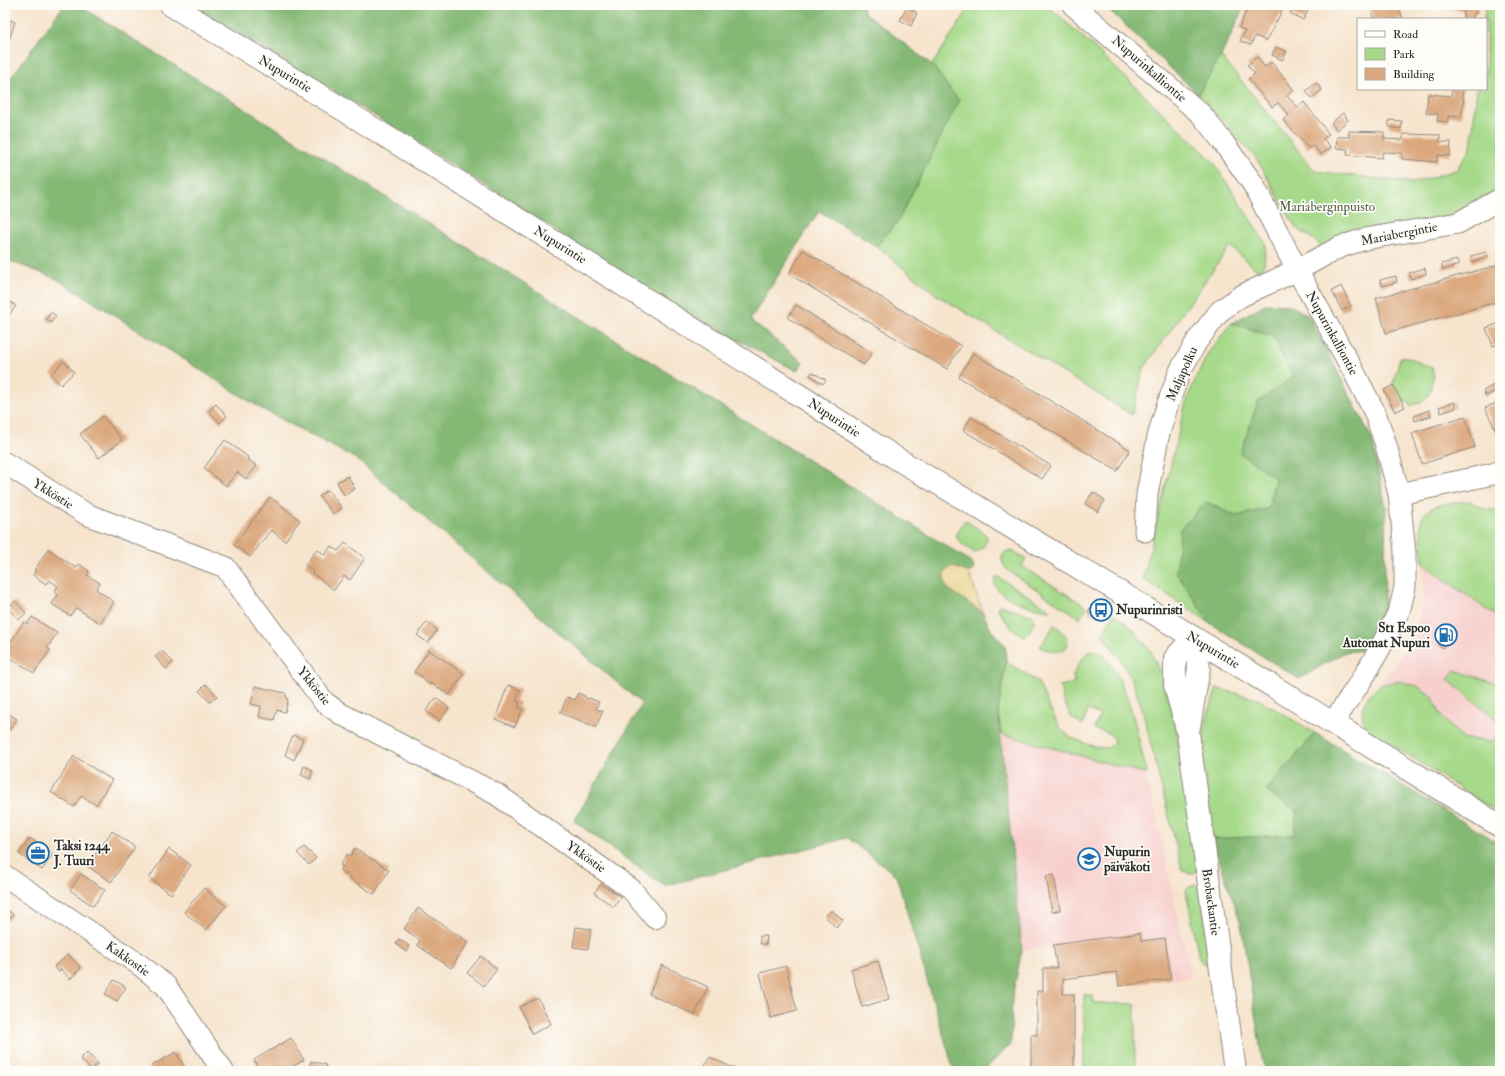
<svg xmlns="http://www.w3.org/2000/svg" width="1505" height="1076" viewBox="0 0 1505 1076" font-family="'IM FELL Double Pica',serif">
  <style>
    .built { fill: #f7d0cd }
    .green { fill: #a6d989; stroke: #68825a }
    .forest { fill: #84b975; stroke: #587250 }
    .sand { fill: #eeda9e; stroke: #8c8264 }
    .building { fill: #dca97f }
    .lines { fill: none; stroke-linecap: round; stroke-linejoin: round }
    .minor-casing { stroke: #90887c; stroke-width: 23 }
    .tertiary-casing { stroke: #90887c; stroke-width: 24 }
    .secondary-casing { stroke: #90887c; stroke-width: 24 }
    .minor { stroke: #fff; stroke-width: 21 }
    .tertiary { stroke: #fff; stroke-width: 22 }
    .secondary { stroke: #fff; stroke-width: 22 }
    .labels { text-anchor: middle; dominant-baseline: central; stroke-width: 3.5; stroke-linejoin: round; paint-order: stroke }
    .street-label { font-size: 13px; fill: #2b2b2b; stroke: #fdfcf7 }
    .park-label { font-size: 13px; fill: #505f47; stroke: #fdfcf7 }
    .poi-label { font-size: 13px; font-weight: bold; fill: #2b2b2b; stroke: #fdfcf7; text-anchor: start }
  </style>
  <rect width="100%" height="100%" fill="#fdfcf7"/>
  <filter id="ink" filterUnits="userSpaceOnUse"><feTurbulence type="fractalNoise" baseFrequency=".025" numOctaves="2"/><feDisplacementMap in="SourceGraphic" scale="8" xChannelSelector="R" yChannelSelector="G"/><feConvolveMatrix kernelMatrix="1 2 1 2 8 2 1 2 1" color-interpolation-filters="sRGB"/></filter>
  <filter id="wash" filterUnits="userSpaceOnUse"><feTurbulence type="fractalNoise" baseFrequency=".012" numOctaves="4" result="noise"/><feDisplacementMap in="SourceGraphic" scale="16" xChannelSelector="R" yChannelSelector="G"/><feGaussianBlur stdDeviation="0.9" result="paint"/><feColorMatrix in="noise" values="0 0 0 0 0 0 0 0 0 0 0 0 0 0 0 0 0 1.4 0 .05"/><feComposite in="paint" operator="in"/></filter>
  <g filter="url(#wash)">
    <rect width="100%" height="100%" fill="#f6e4cd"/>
    <!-- built -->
    <g class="built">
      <polygon points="1423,564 1500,619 1500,685 1455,670 1448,680 1500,722 1500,732 1492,742 1462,738 1442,717 1432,696 1380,685 1414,636 1424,596"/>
      <polygon points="1001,734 1147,774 1191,977 1119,986 1117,972 1058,980 1053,945 1022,950"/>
    </g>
    <!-- green -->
    <g class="green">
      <polygon points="971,5 1047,5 1096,49 1213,161 1266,244 1264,265 1258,271 1230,246 1144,368 1132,415 937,295 876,246 898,221 959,101 932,65"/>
      <polygon points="1486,5 1500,5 1500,190 1476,204 1441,219 1322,248 1313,239 1296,228 1256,158 1198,94 1221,56 1315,171 1413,183 1456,170 1471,148 1477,89 1486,89 1486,19 1484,19"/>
      <polygon points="1232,323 1274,337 1293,378 1258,402 1275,478 1269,508 1236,517 1206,502 1176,572 1210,623 1143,579 1187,398 1208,353"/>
      <path d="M1400 357C1412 355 1421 367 1432 366L1434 377C1431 381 1432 384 1431 389 1429 399 1419 404 1410 406L1409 402H1402L1393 385Z"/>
      <path d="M1470 501C1479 507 1488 512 1500 509V619L1423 564C1423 556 1419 526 1421 521 1426 502 1454 503 1470 501Z"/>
      <path d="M965 520 984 533 987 537C986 546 982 549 974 552 966 547 958 543 956 534Z"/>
      <path d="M1008 551 1015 552 1026 559 1022 566 1087 607 1080 618 1007 570C1002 564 998 555 1008 551Z"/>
      <path d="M996 577H998L1051 610C1038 611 985 595 996 577Z"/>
      <path d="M1000 605 1033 616 1034 623 1025 638C1013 629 1003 621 997 607Z"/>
      <polygon points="1114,614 1133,629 1151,652 1161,675 1176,727 1198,868 1197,871 1190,874 1182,870 1142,708 1132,681 1121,660 1102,634"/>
      <path d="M1054 625C1078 639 1069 661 1040 647Z"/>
      <path d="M1097 650C1128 672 1138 739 1147 774L1001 734 998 710 1006 661 1038 682 1050 709 1061 729 1070 737 1092 746 1106 748 1110 747 1114 742 1113 737 1108 733 1094 729 1100 715 1088 710 1083 725 1071 717 1063 700 1060 686 1074 683 1073 675C1081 663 1080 653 1097 650Z"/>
      <polygon points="1455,670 1500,685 1500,722 1448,680"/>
      <polygon points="1398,681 1417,686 1432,696 1442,717 1462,738 1492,742 1500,732 1500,814 1369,730 1363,720 1362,708 1369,695 1380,685"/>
      <polygon points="1217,688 1260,700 1315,733 1266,791 1297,811 1294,835 1212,839 1202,742 1207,717"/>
      <polygon points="1195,885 1200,886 1210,962 1207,965 1202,963 1199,958 1186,891 1189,887"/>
      <polygon points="1084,995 1093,995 1094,1003 1135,1004 1135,1071 1084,1071"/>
    </g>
    <!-- forest -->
    <g class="forest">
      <polygon points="64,5 78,5 972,562 974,569 969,573 951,566 946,587 983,613 991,630 1005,645 1006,661 998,710 1022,950 1012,998 1011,1044 983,1071 954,1071 896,875 847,838 664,886 574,821 642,704 356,459 262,409 57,279 5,259 5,79 10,79"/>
      <polygon points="192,5 862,5 864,12 932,65 959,101 898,221 876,246 819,211 750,320 803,362 797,371 680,310 393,127"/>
      <polygon points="1104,5 1245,5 1221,56 1198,94"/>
      <polygon points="1265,304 1290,305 1309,316 1372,439 1386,508 1384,611 1366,650 1345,652 1299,679 1210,623 1176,572 1180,529 1206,502 1236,516 1269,508 1275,478 1240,453 1258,402 1293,377 1274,337 1232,323"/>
      <polygon points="1315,733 1500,844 1500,1071 1264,1071 1241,924 1212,839 1294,835 1297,811 1266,791"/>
    </g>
    <!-- sand -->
    <polygon class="sand" points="951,566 969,573 983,613 946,587 944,574"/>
    <g id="blocks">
      <!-- building -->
      <g class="building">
        <polygon points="1249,5 1270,5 1282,11 1266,41 1255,36 1251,45 1240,41 1245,31 1239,28"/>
        <polygon points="1294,5 1308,11 1303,20 1290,13"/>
        <polygon points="1369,5 1398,5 1403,19 1374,19"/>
        <polygon points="1440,5 1478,5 1476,14 1474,14 1473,19 1463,19 1464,11 1440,7"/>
        <polygon points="907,7 917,13 911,26 900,20"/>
        <polygon points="5,18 15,22 5,52"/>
        <polygon points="1276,47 1287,52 1282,60 1272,55"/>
        <polygon points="1257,57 1265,67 1271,62 1294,90 1287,96 1298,107 1304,102 1329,134 1323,139 1331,147 1321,155 1313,145 1308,148 1283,120 1289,115 1278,103 1272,107 1248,79 1255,74 1247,65"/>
        <polygon points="1316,83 1322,90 1312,98 1306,91"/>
        <polygon points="1452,89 1463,89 1462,98 1464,98 1461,117 1448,116 1448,122 1437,121 1438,114 1426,113 1428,94 1451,96"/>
        <polygon points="1343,113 1348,120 1337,130 1331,123"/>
        <polygon points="1389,120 1402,121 1401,129 1389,127"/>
        <polygon points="1349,131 1384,132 1384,139 1403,140 1403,134 1440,135 1440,142 1451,142 1450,156 1438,155 1437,162 1402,159 1402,153 1383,152 1382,158 1347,155 1348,149 1336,148 1337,137 1349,137"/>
        <polygon points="803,250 961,346 947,369 789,274"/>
        <polygon points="1486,252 1488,257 1472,262 1471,256"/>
        <polygon points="1457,260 1459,265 1443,270 1442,264"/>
        <polygon points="1498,265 1500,274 1500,301 1386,333 1376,298"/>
        <polygon points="1425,268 1426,274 1411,279 1409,273"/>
        <polygon points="1396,276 1397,282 1382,286 1380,280"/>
        <polygon points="1341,286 1351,306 1342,311 1332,291"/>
        <polygon points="5,298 16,306 5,320"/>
        <polygon points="796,305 872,353 864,365 788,318"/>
        <polygon points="51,312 56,316 51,323 46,319"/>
        <polygon points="1500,323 1500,344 1493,346 1486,328"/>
        <polygon points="973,353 1130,450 1117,471 1028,417 1027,419 959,377"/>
        <polygon points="64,361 74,372 61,385 51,374"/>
        <polygon points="812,372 826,380 823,384 810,375"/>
        <polygon points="1497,383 1500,389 1486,396 1483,391"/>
        <polygon points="1393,385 1405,407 1395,412 1384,390"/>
        <polygon points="1500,401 1500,439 1485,408"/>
        <polygon points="1454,402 1456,408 1441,413 1439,407"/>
        <polygon points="216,404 227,416 220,423 209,411"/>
        <polygon points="1429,410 1431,416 1415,421 1414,416"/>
        <polygon points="103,416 122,440 99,458 80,434"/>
        <polygon points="1465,416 1475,447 1422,464 1412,433"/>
        <polygon points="971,417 1051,466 1042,479 963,430"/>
        <polygon points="225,440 248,457 247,459 257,466 246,479 237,472 226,486 204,468"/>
        <polygon points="348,476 355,489 344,495 337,482"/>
        <polygon points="328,490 342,508 333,514 319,496"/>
        <polygon points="1093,492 1105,500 1098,512 1085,504"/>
        <polygon points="270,497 300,520 285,541 271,530 250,557 234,545"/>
        <polygon points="345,543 365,558 350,580 344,576 334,590 312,573 313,571 305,565 317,549 325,555 331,546 338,551"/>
        <polygon points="48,549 76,568 79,564 89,571 87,575 100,583 96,589 114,602 100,623 76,608 70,616 52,604 58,595 54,592 58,586 49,580 46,584 33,575 36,571 34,571"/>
        <polygon points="15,601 26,613 19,620 8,608"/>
        <polygon points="1090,608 1101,615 1099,618 1088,612"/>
        <polygon points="32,617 57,633 47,648 50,650 34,673 5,654 5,650 24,622 27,624"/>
        <polygon points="427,622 437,630 428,643 417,635"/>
        <polygon points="1449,625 1453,627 1443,648 1438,645"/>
        <polygon points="429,650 464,674 449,695 431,683 431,685 424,681 425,679 414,672"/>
        <polygon points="162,651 173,662 166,669 155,657"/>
        <polygon points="206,684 217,696 210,702 199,691"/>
        <polygon points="508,685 520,690 516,701 520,702 518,708 522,709 515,727 495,719"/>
        <polygon points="255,686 285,693 288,700 285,712 277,710 274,720 259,717 261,706 251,704"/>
        <polygon points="578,693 585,696 585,698 588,699 589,698 599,702 596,709 603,711 596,727 560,713 567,697 575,700"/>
        <polygon points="436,698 449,708 439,721 426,711"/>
        <polygon points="5,711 17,719 9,730 5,727"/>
        <polygon points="293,735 303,739 294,760 285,755"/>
        <polygon points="74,756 112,780 96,805 81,796 74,807 51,792"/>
        <polygon points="5,757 9,760 5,766"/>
        <polygon points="304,766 313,770 310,779 301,775"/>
        <polygon points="112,831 135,847 111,882 87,866"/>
        <polygon points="30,838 53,854 42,870 19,854"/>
        <polygon points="304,847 316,858 309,865 297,853"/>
        <polygon points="355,848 389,870 374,894 349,878 350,877 340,870 343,867 340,865 347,854 350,856"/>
        <polygon points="169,849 191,865 171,894 149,878"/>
        <polygon points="81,874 105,890 93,906 70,890"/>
        <polygon points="1054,875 1060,910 1052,912 1046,876"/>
        <polygon points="601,884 621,897 614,907 594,893"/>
        <polygon points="204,888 226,906 206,930 184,912"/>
        <polygon points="5,907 13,915 7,922 5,921"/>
        <polygon points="418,908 468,942 451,968 417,945 420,940 404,929"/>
        <polygon points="832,910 843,921 836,928 825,916"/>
        <polygon points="576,927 591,929 588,949 573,947"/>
        <polygon points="1140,933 1141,941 1165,938 1171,979 1119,986 1117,972 1063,979 1063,994 1074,994 1074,1071 1031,1071 1031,1035 1037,1035 1037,991 1043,991 1043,968 1057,968 1053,945"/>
        <polygon points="760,936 767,936 766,944 760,944"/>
        <polygon points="399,939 409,946 406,952 396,944"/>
        <polygon points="68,954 81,968 70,979 61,969 59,972 54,967"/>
        <polygon points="481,956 497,969 484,986 467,973"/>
        <polygon points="878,961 889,999 862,1007 851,969"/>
        <polygon points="662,965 708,987 695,1015 649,994"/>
        <polygon points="786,966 797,1011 771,1018 760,973"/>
        <polygon points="114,980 126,987 117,1001 105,994"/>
        <polygon points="538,998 551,1024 532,1034 519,1007"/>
        <polygon points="291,1038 304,1060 285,1071 260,1071 254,1060"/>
        <polygon points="87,1052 98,1064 91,1070 80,1059"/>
        <polygon points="176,1052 187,1071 154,1071 151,1066"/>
        <polygon points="709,1057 741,1071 708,1071 703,1069"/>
        <polygon points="311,1061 326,1065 324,1071 308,1071"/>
      </g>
    </g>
  </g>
  <g filter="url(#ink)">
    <use href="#blocks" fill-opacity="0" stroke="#90887c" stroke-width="1"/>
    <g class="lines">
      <!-- minor casing -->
      <g class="minor-casing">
        <g id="minor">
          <polyline points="1073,5 1201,114 1223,142 1253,184 1297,270 1355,374 1375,413 1386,445 1399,494 1405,552 1405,587 1400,608 1390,630 1366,673 1333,723"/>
          <polyline points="5,463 86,514 225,567 324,702 341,714 496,794 631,889 655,918"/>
          <polyline points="1399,494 1493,474 1500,471"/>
          <polyline points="1145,531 1147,494 1158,437 1167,406 1180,371 1197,341 1220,311 1241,296 1297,270 1340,247 1365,239 1458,223 1500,199"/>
          <polyline points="5,876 140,965 166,986 223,1071"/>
        </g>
      </g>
      <!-- tertiary casing -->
      <g class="tertiary-casing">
        <g id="tertiary">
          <polyline points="1193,638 1175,658 1175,685 1188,733 1235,1071"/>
          <polyline points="1189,727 1199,668 1193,638"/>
        </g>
      </g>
      <!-- secondary casing -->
      <g class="secondary-casing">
        <polyline id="secondary" points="171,5 331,102 805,399 896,458 1121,593 1500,826"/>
      </g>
      <!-- minor -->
      <use href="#minor" class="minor"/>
      <!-- tertiary -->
      <use href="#tertiary" class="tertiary"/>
      <!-- secondary -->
      <use href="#secondary" class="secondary"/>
    </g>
  </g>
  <!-- icons -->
  <defs>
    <g id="bus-ring" transform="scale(1.15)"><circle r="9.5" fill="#fdfcf7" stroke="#1f6fb2" stroke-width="1.5"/><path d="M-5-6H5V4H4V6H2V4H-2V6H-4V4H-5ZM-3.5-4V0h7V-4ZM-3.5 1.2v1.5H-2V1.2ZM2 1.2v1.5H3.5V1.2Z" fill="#1f6fb2"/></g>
    <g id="fuel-ring" transform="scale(1.15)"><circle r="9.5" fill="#fdfcf7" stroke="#1f6fb2" stroke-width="1.5"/><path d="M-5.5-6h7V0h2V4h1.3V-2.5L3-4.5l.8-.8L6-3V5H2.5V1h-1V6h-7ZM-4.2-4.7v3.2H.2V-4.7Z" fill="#1f6fb2"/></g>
    <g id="office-ring" transform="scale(1.15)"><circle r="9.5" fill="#fdfcf7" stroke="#1f6fb2" stroke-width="1.5"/><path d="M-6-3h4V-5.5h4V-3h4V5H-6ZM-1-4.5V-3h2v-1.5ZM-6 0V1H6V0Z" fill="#1f6fb2"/></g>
    <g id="school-ring" transform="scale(1.15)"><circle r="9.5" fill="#fdfcf7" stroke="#1f6fb2" stroke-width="1.5"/><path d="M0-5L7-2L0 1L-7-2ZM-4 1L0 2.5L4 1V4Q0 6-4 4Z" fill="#1f6fb2"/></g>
  </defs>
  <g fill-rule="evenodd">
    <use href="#bus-ring" x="1101" y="610"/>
    <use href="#fuel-ring" x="1446" y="635"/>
    <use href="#office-ring" x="38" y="853"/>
    <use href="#school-ring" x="1089" y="859"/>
  </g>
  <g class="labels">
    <!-- street labels -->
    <g class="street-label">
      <text transform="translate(1149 69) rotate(41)">Nupurinkalliontie</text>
      <text transform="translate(285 74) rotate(31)">Nupurintie</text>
      <text transform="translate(1399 234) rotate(-11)">Mariabergintie</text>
      <text transform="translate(560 245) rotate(32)">Nupurintie</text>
      <text transform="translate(1332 333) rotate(61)">Nupurinkalliontie</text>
      <text transform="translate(1182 374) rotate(-66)">Maljapolku</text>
      <text transform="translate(834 418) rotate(33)">Nupurintie</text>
      <text transform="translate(53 494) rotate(32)">Ykköstie</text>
      <text transform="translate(1213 650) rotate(31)">Nupurintie</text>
      <text transform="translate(314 686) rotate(51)">Ykköstie</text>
      <text transform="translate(586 857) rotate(35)">Ykköstie</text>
      <text transform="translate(1211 902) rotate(82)">Brobackantie</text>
      <text transform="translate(128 959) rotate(35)">Kakkostie</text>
    </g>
    <!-- park labels -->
    <g class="park-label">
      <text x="1327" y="207">Mariaberginpuisto</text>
    </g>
    <!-- poi labels -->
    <g class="poi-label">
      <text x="1116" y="610">Nupurinristi</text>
      <text x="1430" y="628" text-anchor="end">St1 Espoo<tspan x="1430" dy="15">Automat Nupuri</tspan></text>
      <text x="54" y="846">Taksi 1244<tspan x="54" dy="15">J. Tuuri</tspan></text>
      <text x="1104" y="852">Nupurin<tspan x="1104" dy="15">päiväkoti</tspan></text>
    </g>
  </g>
  <!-- margin -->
  <rect width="1505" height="1076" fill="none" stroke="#fdfcf7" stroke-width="20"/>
  <!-- legend -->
  <rect x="1357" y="18" width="130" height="72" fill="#fdfcf7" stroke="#a9a8a5"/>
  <rect x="1365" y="31" width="20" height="6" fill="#ffffff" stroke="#a9a8a5"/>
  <text x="1393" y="38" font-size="12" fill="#2b2b2b">Road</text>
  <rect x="1365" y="48" width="20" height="12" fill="#a6d989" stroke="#a9a8a5"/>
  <text x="1393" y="58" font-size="12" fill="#2b2b2b">Park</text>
  <rect x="1365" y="68" width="20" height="12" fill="#dca97f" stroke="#a9a8a5"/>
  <text x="1393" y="78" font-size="12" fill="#2b2b2b">Building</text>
</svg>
